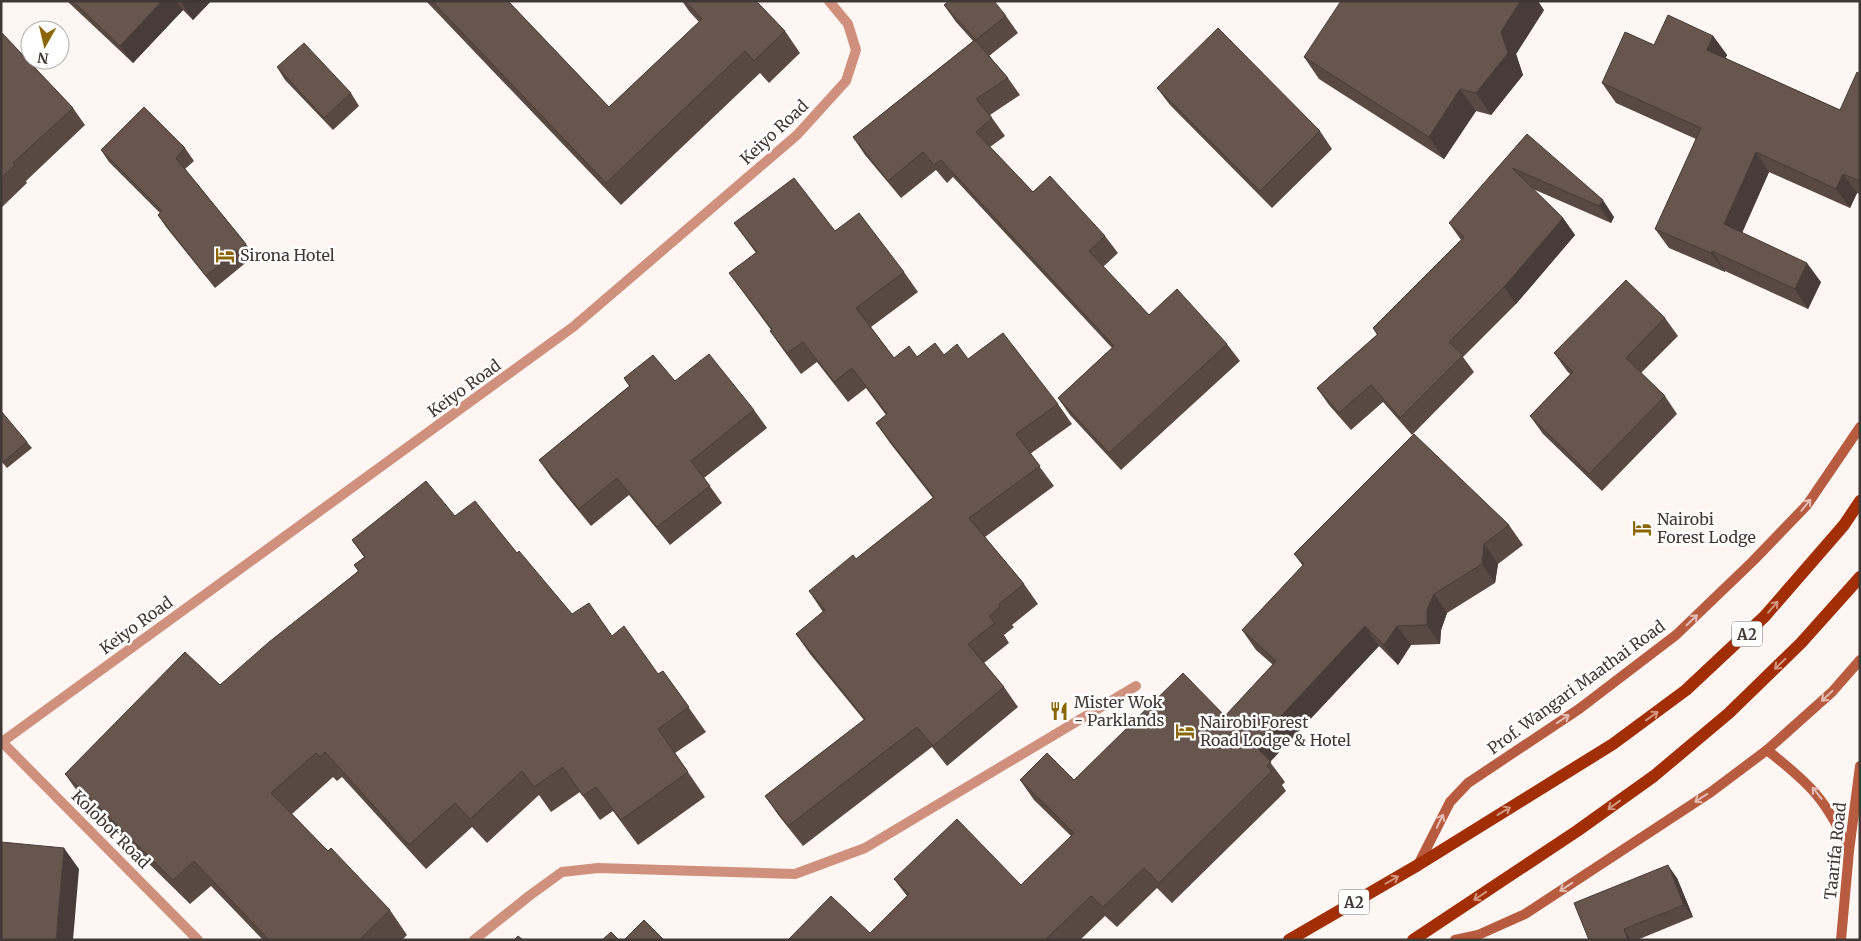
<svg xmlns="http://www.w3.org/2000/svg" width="1861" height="941" viewBox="0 0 1861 941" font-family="Merriweather,serif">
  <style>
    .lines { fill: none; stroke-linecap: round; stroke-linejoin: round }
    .street { stroke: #d0907e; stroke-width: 10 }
    .secondary { stroke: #b75b41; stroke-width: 10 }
    .primary { stroke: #a12e05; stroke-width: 12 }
    .wall { fill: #584a43 }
    .shaded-wall { fill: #473c37 }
    .building { fill: #66564e; stroke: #473c37 }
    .oneway { stroke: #e2bdb3 }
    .oneway2 { stroke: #d09682 }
    .labels { text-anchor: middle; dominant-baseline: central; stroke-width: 5; stroke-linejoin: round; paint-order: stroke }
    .shield { fill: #fff; stroke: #797472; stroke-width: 1 }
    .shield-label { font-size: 15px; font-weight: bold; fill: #403835 }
    .street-label { font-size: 16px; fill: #403835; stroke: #fff }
    .poi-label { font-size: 16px; fill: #403835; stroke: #fff; text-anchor: start }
  </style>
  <rect width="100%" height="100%" fill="#fef6f2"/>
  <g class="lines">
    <!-- street -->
    <g class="street">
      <polyline points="1,741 198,940"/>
      <polyline points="2,742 573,327 797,135 846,81 856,50 848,24 829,1"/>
      <polyline points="474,940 529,896 562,872 598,868 795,874 865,848 1136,686"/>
    </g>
    <!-- secondary -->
    <g class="secondary">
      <path d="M1767 750C1810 784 1826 799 1849 850"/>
      <polyline points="1418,865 1450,802 1468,783 1579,709 1676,635 1753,561 1807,505 1860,427"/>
      <polyline points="1455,940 1478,935 1525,914 1711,792 1767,750 1832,692 1860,660"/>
      <polyline points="1841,940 1849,851 1860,766"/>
    </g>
    <!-- primary -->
    <g class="primary">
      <polyline points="1289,940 1418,865 1613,744 1686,690 1765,616 1844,525 1860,501"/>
      <polyline points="1413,940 1577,831 1654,776 1729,713 1801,643 1860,577"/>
    </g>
  </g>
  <!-- wall -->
  <g class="wall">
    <polygon points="67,1 211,1 193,20 183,10 133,63"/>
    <polygon points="426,1 508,1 609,107 699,22 689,11 682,1 756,1 785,31 800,53 769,83 760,73 621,205"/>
    <polygon points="944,5 1006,16 1018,33 989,56 1008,78 1020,95 990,115 1005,136 990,147 1033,192 1105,236 1118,253 1103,267 1149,315 1227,344 1240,361 1121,470 1070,415 1058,398 1112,348 953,177 947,183 936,170 901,198 865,155 853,137 973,41 956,22"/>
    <polygon points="1544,10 1516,54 1523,75 1491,115 1476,111 1444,159 1319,79 1304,57"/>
    <polygon points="1,32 73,108 85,125 26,181 27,183 1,208"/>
    <polygon points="1713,36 1727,55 1725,58 1840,110 1860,74 1860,194 1857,193 1850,208 1769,172 1742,233 1821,282 1808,309 1725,271 1725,272 1669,248 1655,229 1696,139 1616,103 1602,83 1654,45"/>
    <polygon points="277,67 351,93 359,106 333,130 285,80"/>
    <polygon points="1157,88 1320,131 1332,149 1272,208 1170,105"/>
    <polygon points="1527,134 1614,217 1611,223 1533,189 1563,218 1575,235 1516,304 1463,357 1474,372 1412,435 1383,402 1351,430 1329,405 1317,388 1377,335 1373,328 1461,240 1449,223"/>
    <polygon points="185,148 194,161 185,169 246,244 254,256 215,288 166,227 158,215 160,213 109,162 101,150"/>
    <polygon points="734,223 835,231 904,272 918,292 871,327 894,358 944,355 968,359 1058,404 1072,424 1030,454 1054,486 985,537 1024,584 1038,604 1012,625 1014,627 1004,635 1009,643 984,663 1004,687 1018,707 947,766 932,747 803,846 779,816 765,796 864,720 810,654 796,634 823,612 809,591 856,559 933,498 890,443 876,423 886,415 866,388 848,402 817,362 801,374 784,351 770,331 771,330 729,273 756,253"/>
    <polygon points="1665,318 1678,336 1641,373 1665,396 1677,414 1602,491 1543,434 1530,416 1570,374 1567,371 1554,353"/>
    <polygon points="624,378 675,381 754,410 767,428 704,478 722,503 670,545 629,495 591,526 551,477 539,460 629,386"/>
    <polygon points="1,411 32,448 7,468 1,461"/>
    <polygon points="455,516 517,553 572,614 612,636 658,674 663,671 706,732 675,753 705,797 638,845 613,811 600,820 580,792 551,812 539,795 487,843 472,827 426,869 342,777 337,781 333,777 292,814 328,851 390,910 407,935 402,940 263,940 211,886 190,904 82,798 65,774 220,685 358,571 354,565 364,557 352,540"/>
    <polygon points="1509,525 1523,545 1498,564 1495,583 1447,613 1441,630 1440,644 1411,645 1398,665 1379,646 1270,762 1285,782 1282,785 1286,791 1172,903 1157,888 1117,927 1105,916 1080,940 788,940 870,933 907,896 894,879 1021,885 1071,836 1034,800 1020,780 1074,780 1225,716 1273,665 1256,650 1242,630 1303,566 1294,554"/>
    <polygon points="1677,878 1693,917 1637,940 1589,940"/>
  </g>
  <!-- shaded-wall -->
  <g class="shaded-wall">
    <polygon points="162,1 176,1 183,10 133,63 120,46"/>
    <polygon points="182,1 211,1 193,20 181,2"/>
    <polygon points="1520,1 1538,1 1544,10 1516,54 1523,75 1491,115 1476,93 1501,32"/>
    <polygon points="1713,36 1727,55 1721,69 1707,50"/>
    <polygon points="1460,89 1476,111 1444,159 1429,137"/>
    <polygon points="1756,152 1769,172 1737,244 1724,224"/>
    <polygon points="1843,174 1857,193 1850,208 1836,189"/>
    <polygon points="1603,200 1614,217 1611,223 1599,206"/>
    <polygon points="1563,218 1575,235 1516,304 1504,287"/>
    <polygon points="1712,251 1725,271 1725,272 1711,253"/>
    <polygon points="1807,263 1821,282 1808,309 1795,289"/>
    <polygon points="1484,544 1498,564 1495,583 1482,564"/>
    <polygon points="1434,594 1447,613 1441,630 1440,644 1427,625 1427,610"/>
    <polygon points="1365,626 1379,646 1267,765 1254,745"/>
    <polygon points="1397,626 1411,645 1398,665 1384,645"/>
    <polygon points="64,848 79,869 73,940 56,940"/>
    <polygon points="1668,865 1677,878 1693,917 1684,905"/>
    <polygon points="1624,929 1631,940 1628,940"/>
  </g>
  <!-- building -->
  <g class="building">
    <polygon points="73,1 162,1 120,46"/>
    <polygon points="432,1 508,1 609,107 702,19 685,1 756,1 785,31 754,61 745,51 606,183"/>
    <polygon points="949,1 994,1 1006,16 976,40 944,5"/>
    <polygon points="1341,1 1520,1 1501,32 1508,53 1476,93 1460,89 1429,137 1304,57"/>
    <polygon points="1668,15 1713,36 1707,50 1840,110 1857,72 1860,74 1860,181 1843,174 1836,189 1756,152 1724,224 1807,263 1795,289 1712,251 1711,253 1655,229 1701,128 1602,83 1625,32 1654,45"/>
    <polygon points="1218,28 1320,131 1260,191 1157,88"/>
    <polygon points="1,32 73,108 13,163 15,165 1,178"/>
    <polygon points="975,40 1008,78 976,99 992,118 976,132 1033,192 1050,176 1105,236 1089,251 1149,315 1177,289 1227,344 1109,453 1058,398 1114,346 941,160 934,165 923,152 888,181 853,137"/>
    <polygon points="304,43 351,93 324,118 277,67"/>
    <polygon points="144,107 185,148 176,158 246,244 206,276 158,215 162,211 101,150"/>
    <polygon points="1527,134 1603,200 1599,206 1512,168 1563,218 1504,287 1449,342 1463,355 1400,418 1371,385 1339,413 1317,388 1378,334 1373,328 1464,237 1449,223"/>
    <polygon points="794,178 835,231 859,213 904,272 856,308 894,358 909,346 917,357 935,343 944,355 957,344 968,359 1003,333 1058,404 1016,434 1040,466 969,518 1024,584 998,605 1000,607 989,616 995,623 968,644 1004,687 933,746 917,727 788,826 765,796 865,719 796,634 825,610 809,591 853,555 856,559 934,497 876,423 887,414 852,368 834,382 803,342 787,353 770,331 772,329 729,273 757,252 734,223"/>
    <polygon points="1626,280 1665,318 1626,358 1665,396 1589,474 1530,416 1573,372 1554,353"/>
    <polygon points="709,354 754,410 691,461 710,486 657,527 617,478 579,509 539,460 630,386 624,378 653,355 675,381"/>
    <polygon points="1,411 27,442 3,462 1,460"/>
    <polygon points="1414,434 1509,525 1484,544 1482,564 1434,594 1427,610 1427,625 1397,626 1384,645 1365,626 1254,745 1271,762 1267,766 1272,771 1159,883 1144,868 1103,907 1091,896 1045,940 788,940 831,896 870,933 909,894 894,879 957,819 1021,885 1074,833 1020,780 1047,753 1074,780 1183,673 1225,716 1276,661 1242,630 1304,564 1294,554"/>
    <polygon points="426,481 455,516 475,501 517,553 519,551 572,614 589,603 612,636 624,626 658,674 663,671 689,707 658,729 688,772 621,820 596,787 583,796 563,767 534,787 522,771 470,819 455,803 409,845 325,752 320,757 316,753 271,793 328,851 331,848 390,910 359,940 269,940 194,861 173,880 65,774 185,652 220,685 269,642 359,571 354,565 365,557 352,540"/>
    <polygon points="1,842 64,848 56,940 1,940"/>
    <polygon points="1668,865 1684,905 1624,929 1628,940 1589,940 1574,903"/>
    <polygon points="644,920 664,940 624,940"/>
    <polygon points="611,932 619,940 602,940"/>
    <polygon points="518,936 523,940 514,940"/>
  </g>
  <!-- one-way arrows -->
  <defs><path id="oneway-shaft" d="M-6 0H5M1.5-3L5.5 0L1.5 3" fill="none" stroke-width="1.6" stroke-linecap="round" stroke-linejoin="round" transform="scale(1.25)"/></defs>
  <g class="oneway">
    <use href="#oneway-shaft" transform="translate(1806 505) rotate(-51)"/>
    <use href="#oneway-shaft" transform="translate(1692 620) rotate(-44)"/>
    <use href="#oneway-shaft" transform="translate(1827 696) rotate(137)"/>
    <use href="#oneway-shaft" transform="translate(1563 719) rotate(-34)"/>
    <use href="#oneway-shaft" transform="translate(1817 793) rotate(-129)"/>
    <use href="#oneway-shaft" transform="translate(1701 798) rotate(147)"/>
    <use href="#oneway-shaft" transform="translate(1440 821) rotate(-64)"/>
    <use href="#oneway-shaft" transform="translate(1566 887) rotate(147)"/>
  </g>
  <g class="oneway2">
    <use href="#oneway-shaft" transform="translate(1773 607) rotate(-49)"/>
    <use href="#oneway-shaft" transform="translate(1780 664) rotate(136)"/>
    <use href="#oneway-shaft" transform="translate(1652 716) rotate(-36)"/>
    <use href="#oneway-shaft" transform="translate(1614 805) rotate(144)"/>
    <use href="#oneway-shaft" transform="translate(1504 811) rotate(-31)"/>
    <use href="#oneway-shaft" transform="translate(1392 880) rotate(-30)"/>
    <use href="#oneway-shaft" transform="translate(1480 896) rotate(146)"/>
  </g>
  <!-- icons -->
  <defs>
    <g id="hotel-bare" transform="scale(1.5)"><path d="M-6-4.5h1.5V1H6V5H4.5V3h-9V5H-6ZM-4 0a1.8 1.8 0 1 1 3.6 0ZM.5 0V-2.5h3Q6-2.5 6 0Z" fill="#8b6605" stroke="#fff" stroke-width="2.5" paint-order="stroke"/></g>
    <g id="restaurant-bare" transform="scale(1.5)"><path d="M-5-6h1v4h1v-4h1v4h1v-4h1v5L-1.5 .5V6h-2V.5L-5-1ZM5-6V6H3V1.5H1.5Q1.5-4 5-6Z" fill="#8b6605" stroke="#fff" stroke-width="2.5" paint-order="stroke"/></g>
  </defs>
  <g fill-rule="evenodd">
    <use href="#hotel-bare" x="225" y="255"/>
    <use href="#hotel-bare" x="1642" y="528"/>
    <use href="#restaurant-bare" x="1059" y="711"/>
    <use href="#hotel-bare" x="1185" y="731"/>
  </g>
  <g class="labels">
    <!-- shield labels -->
    <g class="shield">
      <rect x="1732" y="621.5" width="30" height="25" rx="4"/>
      <rect x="1339" y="889.5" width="30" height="25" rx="4"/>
    </g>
    <g class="shield-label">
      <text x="1747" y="634">A2</text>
      <text x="1354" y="902">A2</text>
    </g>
    <!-- street labels -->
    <g class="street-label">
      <text transform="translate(774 132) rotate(-43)">Keiyo Road</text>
      <text transform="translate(464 388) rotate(-36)">Keiyo Road</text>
      <text transform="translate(136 625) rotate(-36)">Keiyo Road</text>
      <text transform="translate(1576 687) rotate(-36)">Prof. Wangari Maathai Road</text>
      <text transform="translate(111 829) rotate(45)">Kolobot Road</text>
      <text transform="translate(1835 851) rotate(-84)">Taarifa Road</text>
    </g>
    <!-- poi labels -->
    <g class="poi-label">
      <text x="240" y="255">Sirona Hotel</text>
      <text x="1657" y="519">Nairobi<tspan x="1657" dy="18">Forest Lodge</tspan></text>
      <text x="1074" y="702">Mister Wok<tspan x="1074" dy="18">- Parklands</tspan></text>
      <text x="1200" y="722">Nairobi Forest<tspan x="1200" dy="18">Road Lodge &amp; Hotel</tspan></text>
    </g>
  </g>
  <!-- border -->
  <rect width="1861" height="941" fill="none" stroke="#403835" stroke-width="5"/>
  <!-- north arrow -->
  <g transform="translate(45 45) rotate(188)"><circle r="24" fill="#ffffff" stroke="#b3afae"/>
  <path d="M0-4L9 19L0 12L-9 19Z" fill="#8b6605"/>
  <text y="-8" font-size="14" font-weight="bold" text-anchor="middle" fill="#403835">N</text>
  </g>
</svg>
